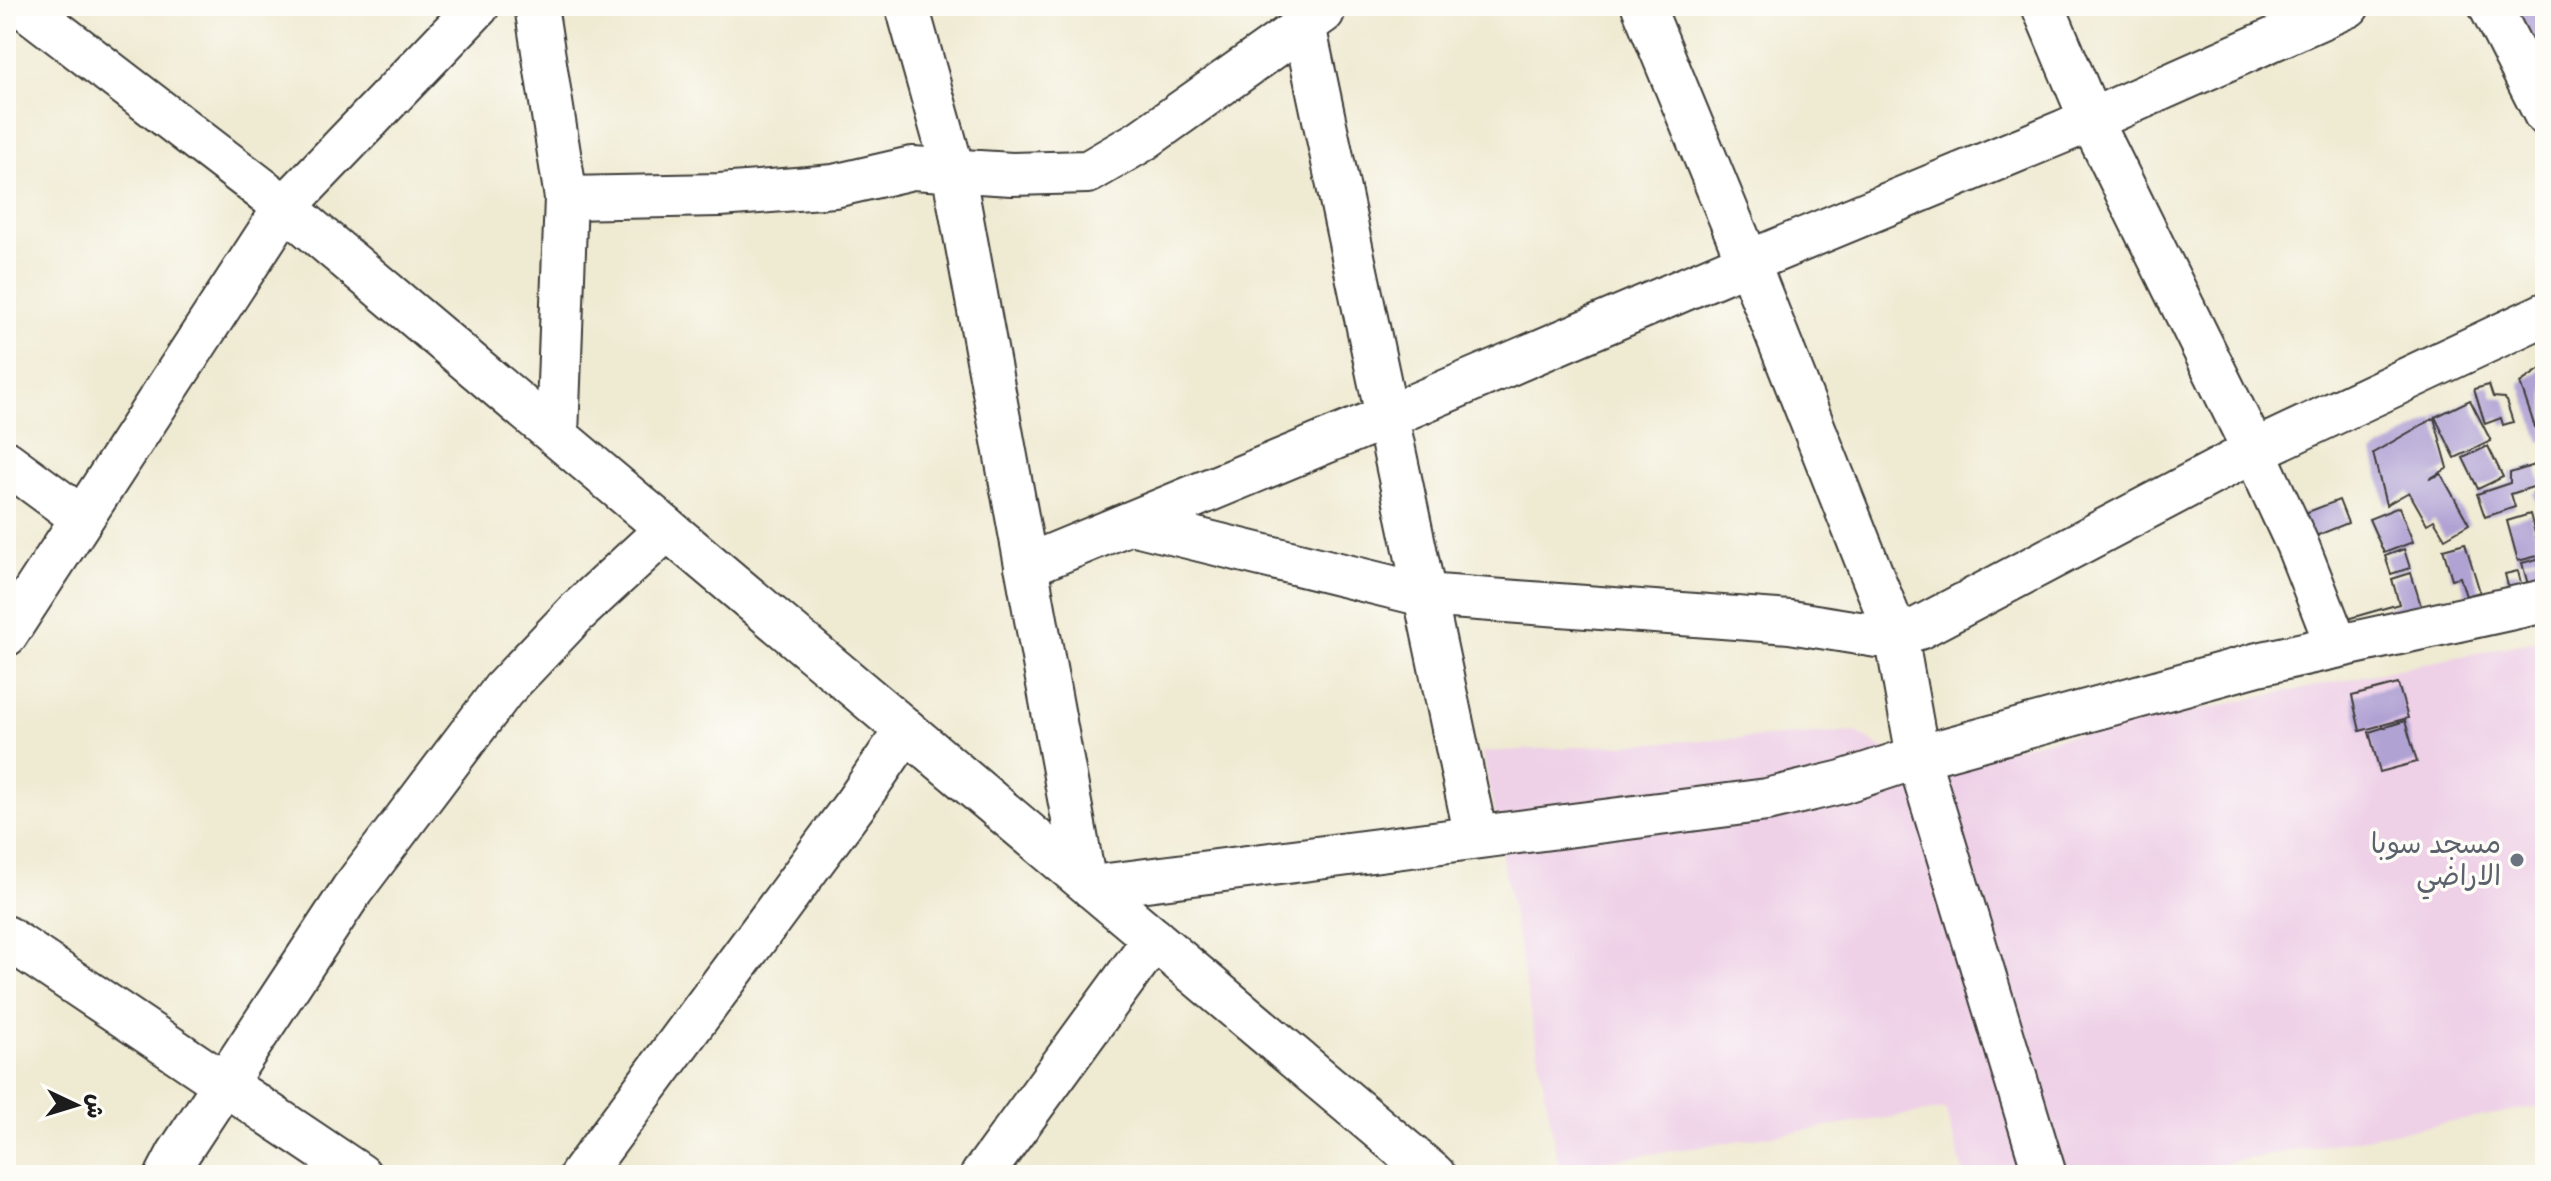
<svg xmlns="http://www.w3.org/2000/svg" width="2551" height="1181" viewBox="0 0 2551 1181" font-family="'Balsamiq Sans','Playpen Sans Arabic',sans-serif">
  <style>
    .built { fill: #eed0e7 }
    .building { fill: #b1a2d4 }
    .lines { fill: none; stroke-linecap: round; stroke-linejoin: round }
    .minor-casing { stroke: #3c3b37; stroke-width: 46 }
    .minor { stroke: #fff; stroke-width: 42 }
    .worship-dot { fill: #6b7280; stroke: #fdfcf7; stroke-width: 3 }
    .labels { text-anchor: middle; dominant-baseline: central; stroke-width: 7; stroke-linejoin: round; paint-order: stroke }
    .worship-label { font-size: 28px; fill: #5b616d; stroke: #fdfcf7; text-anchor: end }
  </style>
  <rect width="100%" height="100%" fill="#fdfcf7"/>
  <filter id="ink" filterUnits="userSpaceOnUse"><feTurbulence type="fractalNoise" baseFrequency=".0125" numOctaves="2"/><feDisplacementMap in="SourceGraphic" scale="16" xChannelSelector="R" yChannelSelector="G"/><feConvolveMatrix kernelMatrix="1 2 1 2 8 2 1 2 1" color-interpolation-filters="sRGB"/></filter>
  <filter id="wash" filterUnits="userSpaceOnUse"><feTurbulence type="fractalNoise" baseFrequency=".006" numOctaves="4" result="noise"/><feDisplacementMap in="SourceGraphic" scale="32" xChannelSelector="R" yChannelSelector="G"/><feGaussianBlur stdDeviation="1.8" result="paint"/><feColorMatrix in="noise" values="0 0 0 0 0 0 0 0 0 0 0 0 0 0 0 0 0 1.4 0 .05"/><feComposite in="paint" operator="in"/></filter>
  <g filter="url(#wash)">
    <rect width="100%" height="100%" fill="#efead2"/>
    <!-- built -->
    <polygon class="built" points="2545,639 2545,1105 2161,1175 1964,1175 1945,1109 1559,1168 1483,752 1856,732 1914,768"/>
    <g id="blocks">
      <!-- building -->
      <g class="building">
        <polygon points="2501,6 2545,6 2545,62 2524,70"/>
        <polygon points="2545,366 2545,440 2540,442 2520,383"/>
        <polygon points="2489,385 2493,397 2505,398 2513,422 2503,425 2501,418 2485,424 2474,389"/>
        <polygon points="2470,400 2491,441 2455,458 2435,417"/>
        <polygon points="2434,418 2448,468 2429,479 2441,474 2469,524 2445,538 2434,520 2427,524 2409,492 2386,505 2373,453"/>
        <polygon points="2488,446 2503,477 2478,489 2463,458"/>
        <polygon points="2535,465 2542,484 2511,494 2515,507 2485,517 2477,494 2510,483 2510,473"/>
        <polygon points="2545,489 2545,529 2544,529 2533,493"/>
        <polygon points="2339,500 2348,523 2301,542 2292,518"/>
        <polygon points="2399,507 2413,542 2384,553 2369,519"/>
        <polygon points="2530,514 2541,555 2518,561 2507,521"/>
        <polygon points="2465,543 2480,592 2466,596 2460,577 2452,579 2443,549"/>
        <polygon points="2404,549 2410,568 2391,574 2385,556"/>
        <polygon points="2545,557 2545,584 2529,588 2522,563"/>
        <polygon points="2518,571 2523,591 2510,594 2505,574"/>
        <polygon points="2411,573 2423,612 2351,634 2347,619 2399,604 2392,579"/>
        <polygon points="2398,684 2408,718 2360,731 2352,696"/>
        <polygon points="2405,721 2417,762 2380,772 2369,732"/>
      </g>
    </g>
  </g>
  <g filter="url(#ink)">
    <use href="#blocks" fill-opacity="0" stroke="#3c3b37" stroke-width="2"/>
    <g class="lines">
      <!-- minor casing -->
      <g class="minor-casing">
        <g id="minor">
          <polyline points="23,6 285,207 1434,1175"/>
          <polyline points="536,6 566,198 557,435"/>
          <polyline points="907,6 953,170 1084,879"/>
          <polyline points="1300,6 1476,837"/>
          <polyline points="1643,6 1748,262 1896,635 1918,757 2045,1175"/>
          <polyline points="2043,6 2091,120 2254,451 2297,544 2337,646"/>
          <polyline points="2490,6 2545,114"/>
          <polyline points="566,198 720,195 834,186 912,168 1012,174 1088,172 1141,141 1323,12"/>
          <polyline points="6,462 82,518"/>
          <polyline points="1131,523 1424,595 1790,622 1877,636 1896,635 1919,628 2254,451 2545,314"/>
          <polyline points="1026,566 1386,417 1748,262 2091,120 2348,6"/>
          <polyline points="6,635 285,207 478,6"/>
          <polyline points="1092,887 1767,800 1842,782 1918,757 2258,664 2545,601"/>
          <polyline points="6,937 360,1175"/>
          <polyline points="167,1175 178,1154 352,890 503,690 575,614 667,529"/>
          <polyline points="581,1175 856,803 906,730"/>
          <polyline points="982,1175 1154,939"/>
        </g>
      </g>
      <!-- minor -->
      <use href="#minor" class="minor"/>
    </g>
  </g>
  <!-- markers -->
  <circle class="worship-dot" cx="2517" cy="860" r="8"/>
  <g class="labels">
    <!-- worship labels -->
    <g class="worship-label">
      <text x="2501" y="844">مسجد سوبا<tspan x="2501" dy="32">الاراضي</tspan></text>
    </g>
  </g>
  <!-- margin -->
  <rect width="2551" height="1181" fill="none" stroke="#fdfcf7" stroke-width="32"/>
  <!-- north arrow -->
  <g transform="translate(76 1105) rotate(94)" stroke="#fdfcf7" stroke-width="6" paint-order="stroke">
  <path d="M0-6L14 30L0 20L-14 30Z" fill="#1c1c1c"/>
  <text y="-12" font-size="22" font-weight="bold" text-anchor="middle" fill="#1c1c1c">ش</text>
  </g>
</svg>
